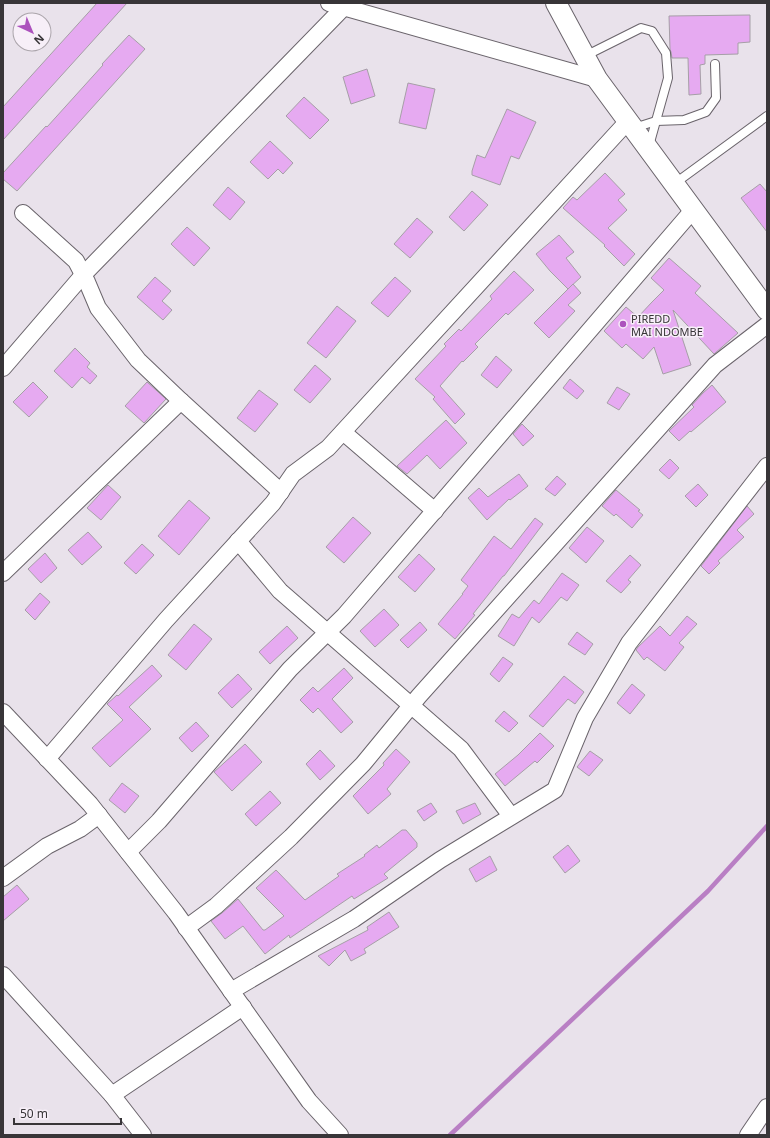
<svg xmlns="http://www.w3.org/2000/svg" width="770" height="1138" viewBox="0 0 770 1138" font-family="'Noto Sans',sans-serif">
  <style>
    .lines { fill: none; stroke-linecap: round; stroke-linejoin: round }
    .stream { stroke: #b97fc4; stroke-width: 4.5 }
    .building { fill: #e6aaf1; stroke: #a69fa7 }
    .service-casing { stroke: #6a646b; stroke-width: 10 }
    .minor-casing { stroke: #6a646b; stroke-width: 18 }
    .tertiary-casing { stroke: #6a646b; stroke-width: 22 }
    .service { stroke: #fff; stroke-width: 8 }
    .minor { stroke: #fff; stroke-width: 16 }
    .tertiary { stroke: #fff; stroke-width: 20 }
    .poi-dot { fill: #ac52bd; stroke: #f7eff8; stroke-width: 1.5 }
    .labels { text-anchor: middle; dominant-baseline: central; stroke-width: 3; stroke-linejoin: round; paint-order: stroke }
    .poi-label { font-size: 11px; fill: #383538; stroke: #f7eff8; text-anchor: start }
  </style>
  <rect width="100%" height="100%" fill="#e9e2eb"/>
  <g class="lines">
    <!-- stream -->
    <polyline class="stream" points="450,1135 708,891 767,826"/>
  </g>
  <!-- building -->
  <g class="building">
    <polygon points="97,3 127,3 3,140 3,107"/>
    <polygon points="750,15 750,42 738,43 738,54 705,55 705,64 700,65 701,94 689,95 688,58 672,58 671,52 670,49 669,16"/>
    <polygon points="129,35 145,49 17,191 3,179 3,173 46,126 47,127 103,65 102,64"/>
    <polygon points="367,69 375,96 351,104 343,77"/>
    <polygon points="408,83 435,89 426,129 399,123"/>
    <polygon points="304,97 329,120 310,139 286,116"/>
    <polygon points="507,109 536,122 519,159 511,156 500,185 472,175 472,171 477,155 485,158"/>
    <polygon points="270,141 293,163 283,174 278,169 268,179 250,162"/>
    <polygon points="605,173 625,194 618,200 627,210 608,228 635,254 624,266 604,246 605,245 563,208 573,197 577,200"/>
    <polygon points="760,184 767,192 767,232 741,198"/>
    <polygon points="228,187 245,202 230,220 213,205"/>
    <polygon points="472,191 488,205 464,231 449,217"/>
    <polygon points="417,218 433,232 410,258 394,244"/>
    <polygon points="187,227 210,248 194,266 171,244"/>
    <polygon points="559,235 574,252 566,258 581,277 568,289 550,271 536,254"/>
    <polygon points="669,258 701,286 695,293 738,333 714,354 673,310 691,365 663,374 654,347 643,359 626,344 622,348 604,331 626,307 638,317 652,302 664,290 651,278"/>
    <polygon points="514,271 534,290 508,315 506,313 475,344 478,347 463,362 462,361 440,386 465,414 455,424 433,399 435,397 415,379 446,346 444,344 459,329 461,331 492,299 490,296"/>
    <polygon points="155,277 171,291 162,301 172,310 163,320 137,297"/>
    <polygon points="395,277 411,291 388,317 371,303"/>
    <polygon points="573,284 581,293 568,305 575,311 549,338 534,323"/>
    <polygon points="337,306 356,321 326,358 307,343"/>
    <polygon points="75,348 90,363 87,367 97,376 90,384 82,377 72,388 54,371"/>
    <polygon points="496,356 512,370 497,388 481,375"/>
    <polygon points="315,365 331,379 310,403 294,390"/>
    <polygon points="570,379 584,391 577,399 563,388"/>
    <polygon points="33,382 48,397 29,417 13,402"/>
    <polygon points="147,382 166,399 144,423 125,406"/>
    <polygon points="712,385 726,402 691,432 690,431 679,441 669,431 694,407 692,405 703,393"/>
    <polygon points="617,387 630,394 619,410 607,403"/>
    <polygon points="259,390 278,404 255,432 237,418"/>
    <polygon points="446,420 467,443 440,469 427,455 407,474 397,466"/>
    <polygon points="522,424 534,436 523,446 513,434"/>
    <polygon points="670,459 679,468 669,479 659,470"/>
    <polygon points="519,474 528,486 510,500 509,499 487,520 468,498 479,488 488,497"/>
    <polygon points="557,476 566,484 555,496 545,489"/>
    <polygon points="698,484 708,495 696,507 685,496"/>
    <polygon points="108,485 121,497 101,520 87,508"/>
    <polygon points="616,490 640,510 638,511 643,515 632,528 616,514 614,516 602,506"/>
    <polygon points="189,500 210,518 179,555 158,536"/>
    <polygon points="747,506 754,514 737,530 744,537 718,561 720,563 709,574 701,566"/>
    <polygon points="353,517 371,533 344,563 326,547"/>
    <polygon points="535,518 543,524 504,576 503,576 473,614 475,615 455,639 438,624 463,594 462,594 468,586 461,580 494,536 511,549"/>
    <polygon points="587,527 604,541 586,563 569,548"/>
    <polygon points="88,532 102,547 82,565 68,550"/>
    <polygon points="142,544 154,555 136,574 124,563"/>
    <polygon points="45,553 57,568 41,583 28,569"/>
    <polygon points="419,554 435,569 415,592 398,577"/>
    <polygon points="630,555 641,565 628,580 631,582 621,593 606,581"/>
    <polygon points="562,573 579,585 567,601 561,597 539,623 532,617 514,646 498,636 512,614 519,618 534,600 539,604"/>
    <polygon points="40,593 50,602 35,620 25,610"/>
    <polygon points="384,609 399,625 375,647 360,631"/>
    <polygon points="687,616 697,624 679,643 684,647 665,671 647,657 644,660 636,650 638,647 660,626 670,636"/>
    <polygon points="420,622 427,630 408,648 400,640"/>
    <polygon points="194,624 212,639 186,670 168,655"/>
    <polygon points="287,626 298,638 270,664 259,652"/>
    <polygon points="577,632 593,644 585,655 568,644"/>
    <polygon points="503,657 513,664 499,682 490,674"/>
    <polygon points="152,665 162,676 129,707 151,729 110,767 92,748 123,720 107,704 117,695 118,696"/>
    <polygon points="344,668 353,678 332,699 353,722 341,733 318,708 313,713 300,700 313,687 318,692"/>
    <polygon points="238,674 252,689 232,708 218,693"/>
    <polygon points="564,676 584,692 575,704 568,699 543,727 529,716 547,696"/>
    <polygon points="632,684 645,695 630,714 617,703"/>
    <polygon points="504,711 518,723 509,732 495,721"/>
    <polygon points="196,722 209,736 192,752 179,738"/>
    <polygon points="540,733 554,746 537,763 535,761 505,786 495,774 518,755"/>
    <polygon points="245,744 262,762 232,791 214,772"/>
    <polygon points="396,749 410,762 387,789 391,794 368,814 353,796 384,765 383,763"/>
    <polygon points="320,750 335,766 320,780 306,764"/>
    <polygon points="590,751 603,760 589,776 577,767"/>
    <polygon points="122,783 139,796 125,813 109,800"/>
    <polygon points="270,791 281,803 256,826 245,814"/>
    <polygon points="431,803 437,812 424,821 417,811"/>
    <polygon points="475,803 481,814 463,824 456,811"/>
    <polygon points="402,830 406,830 417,843 417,847 384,874 388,878 354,899 352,896 290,938 289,935 265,954 243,926 225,939 211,921 222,913 238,899 263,930 265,930 284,916 256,888 276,870 305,900 339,876 337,874 365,856 364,855 377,845 379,848"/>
    <polygon points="568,845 580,861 565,873 553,857"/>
    <polygon points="490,856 497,870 476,882 469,869"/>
    <polygon points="17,885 29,899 3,921 3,897"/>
    <polygon points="389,912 399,927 364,949 366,953 351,961 345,950 329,966 318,956 368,930 367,927"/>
  </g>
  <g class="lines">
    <!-- service casing -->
    <g class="service-casing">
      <g id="service">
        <polyline points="585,56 641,28 652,31 666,53 668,78 649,146"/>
        <polyline points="634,128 656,121 684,120 706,112 716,98 715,64"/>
        <polyline points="674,184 767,116"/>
      </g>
    </g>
    <!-- minor casing -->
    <g class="minor-casing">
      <g id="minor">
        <polyline points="329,3 597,79"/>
        <polyline points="23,213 76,261 87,282 98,308 138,360 181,401"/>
        <polyline points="3,368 83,275 348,3"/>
        <polyline points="343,432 435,511"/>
        <polyline points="238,541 280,591 461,749 511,816"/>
        <polyline points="3,573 181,401 281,492"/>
        <polyline points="3,712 90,804 176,913 309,1101 340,1135"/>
        <polyline points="47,759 166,620 273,503 293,474 328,448 628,121"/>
        <polyline points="128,852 159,821 290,669 344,616 693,210"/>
        <polyline points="3,878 47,846 80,829 99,815"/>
        <polyline points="186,928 216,906 291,837 363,764 419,696 715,365 767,325"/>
        <polyline points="3,975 112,1095 143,1135"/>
        <polyline points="231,991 354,919 440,860 555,790 585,718 629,643 767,466"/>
        <polyline points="112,1095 243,1007"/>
        <polyline points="748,1135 767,1107"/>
      </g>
    </g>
    <!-- tertiary casing -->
    <g class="tertiary-casing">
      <polyline id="tertiary" points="556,3 597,79 767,310"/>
    </g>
    <!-- service -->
    <use href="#service" class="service"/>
    <!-- minor -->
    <use href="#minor" class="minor"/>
    <!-- tertiary -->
    <use href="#tertiary" class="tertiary"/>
  </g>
  <!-- markers -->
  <circle class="poi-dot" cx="623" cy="324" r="4"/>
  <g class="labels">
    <!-- poi labels -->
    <g class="poi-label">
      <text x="631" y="318">PIREDD<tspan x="631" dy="13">MAI NDOMBE</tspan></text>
    </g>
  </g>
  <!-- border -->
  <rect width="770" height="1138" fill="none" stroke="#383538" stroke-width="8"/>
  <!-- north arrow -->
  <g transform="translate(32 32) rotate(136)"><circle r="19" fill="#f7eff8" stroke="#aba5ab"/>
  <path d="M0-3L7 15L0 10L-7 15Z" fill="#ac52bd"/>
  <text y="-6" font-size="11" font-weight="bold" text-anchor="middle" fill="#383538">N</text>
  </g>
  <!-- scale -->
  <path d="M14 1118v6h107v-6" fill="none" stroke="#383538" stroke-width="2"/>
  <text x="20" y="1118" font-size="12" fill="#383538" stroke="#f7eff8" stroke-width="3" paint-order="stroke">50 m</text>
</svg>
